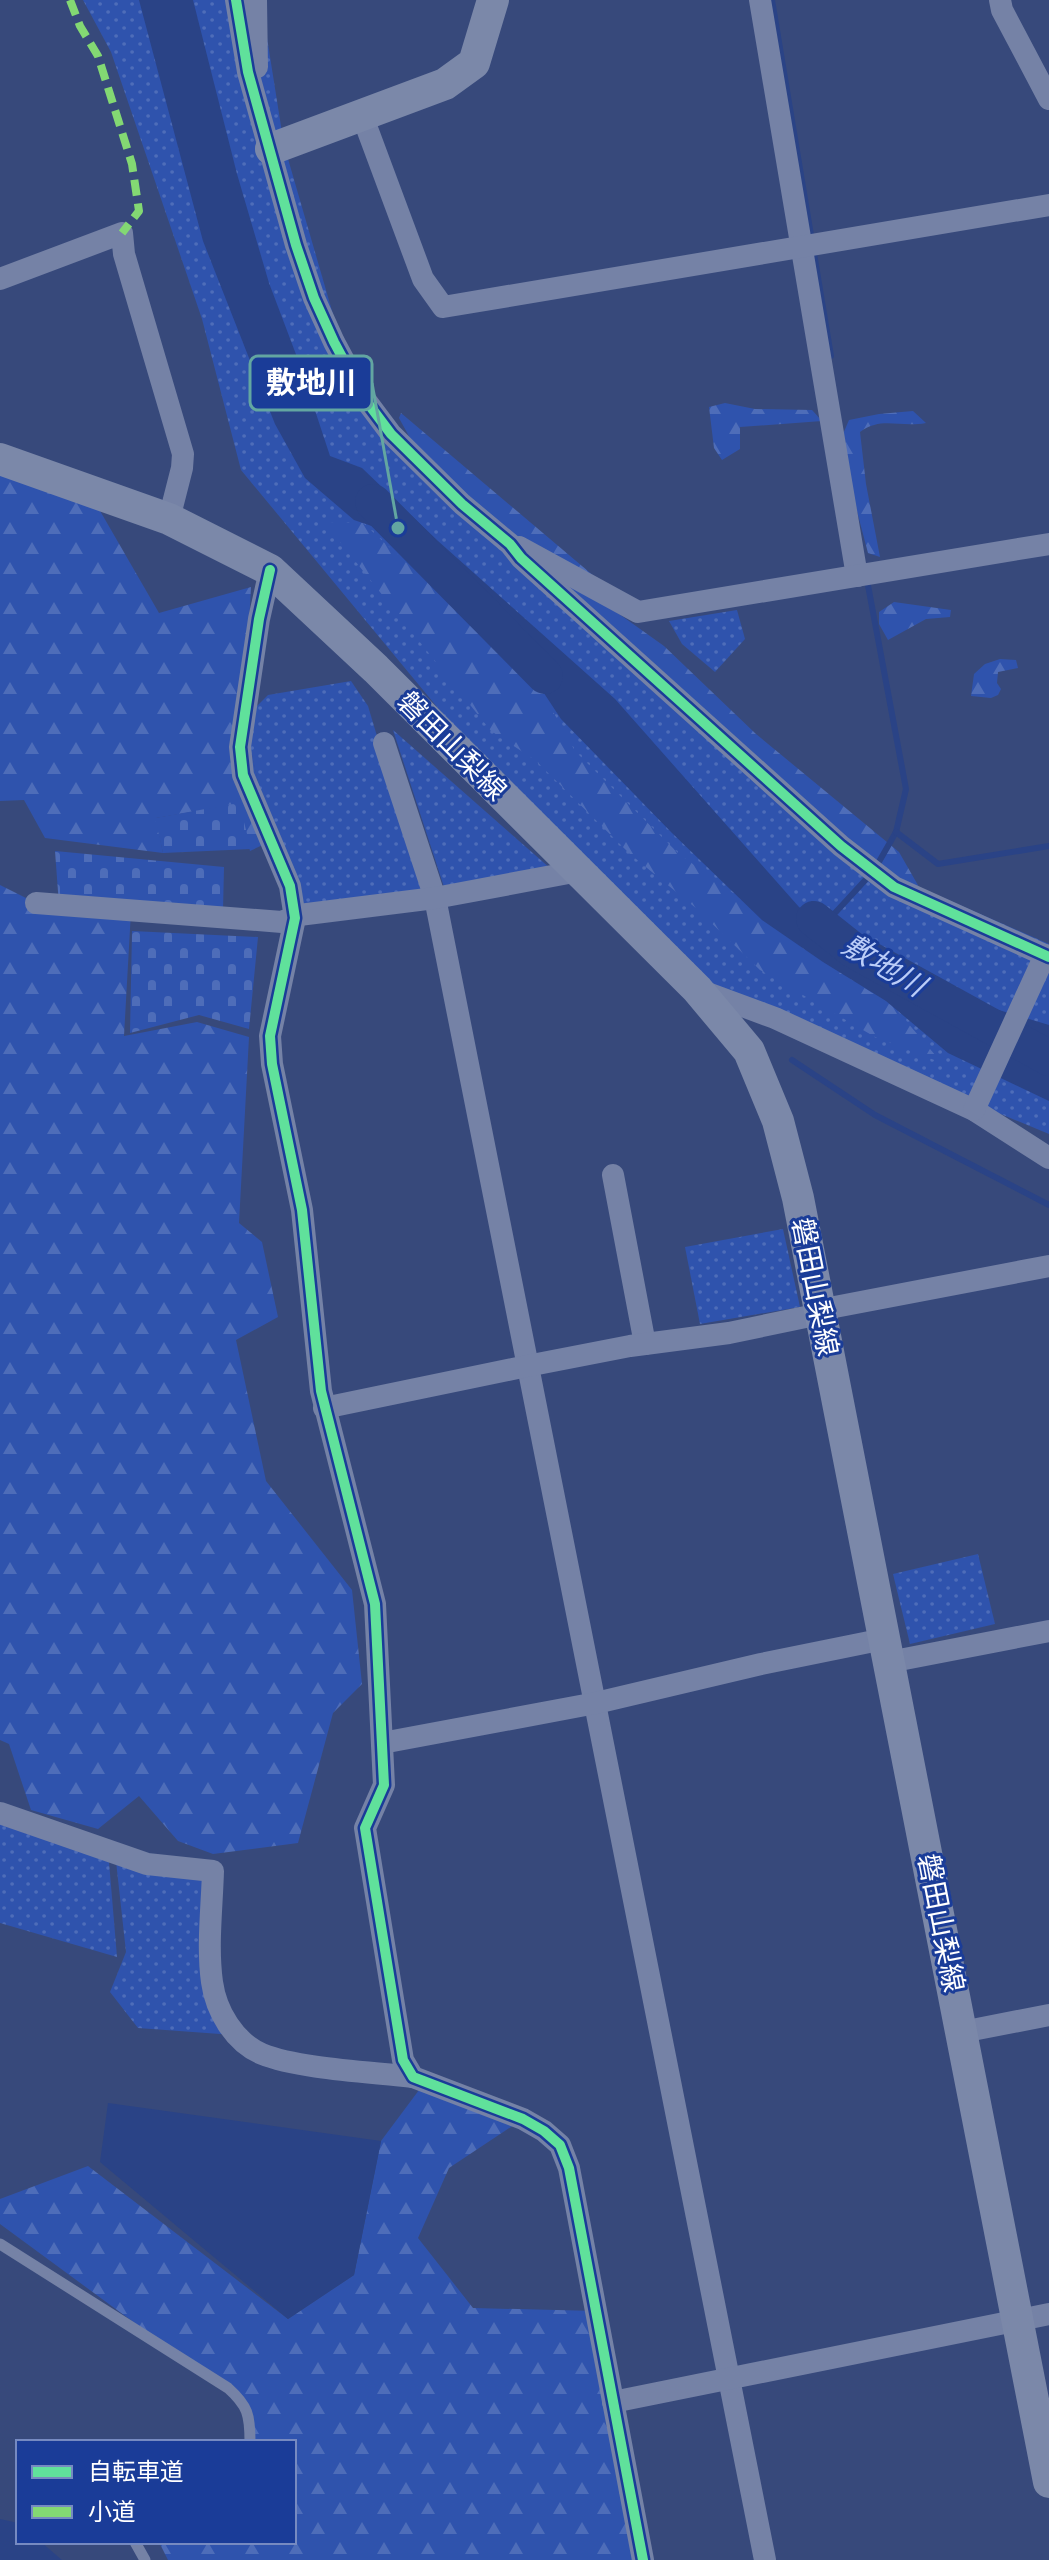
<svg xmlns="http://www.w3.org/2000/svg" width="1049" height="2560" viewBox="0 0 1049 2560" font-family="'DejaVu Sans','Noto Sans JP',sans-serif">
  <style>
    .grass { fill: url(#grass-dots) }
    .forest { fill: url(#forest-firs) }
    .cemetery { fill: url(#cemetery-stones) }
    .water { fill: #2a4386 }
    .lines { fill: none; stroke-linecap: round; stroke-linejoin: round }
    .stream { stroke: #2a4386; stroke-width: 6 }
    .river { stroke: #2a4386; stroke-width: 36 }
    .lane { stroke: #7582a6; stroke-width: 11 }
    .street { stroke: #7582a6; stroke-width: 22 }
    .secondary { stroke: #7b88a9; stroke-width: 32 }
    .quiet { stroke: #83d873; stroke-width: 8; stroke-dasharray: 16 8; stroke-linecap: butt }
    .cycleway-casing { stroke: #1a3c98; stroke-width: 15 }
    .cycleway { stroke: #60e19b; stroke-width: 10 }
    .labels { text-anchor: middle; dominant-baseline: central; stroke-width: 6; stroke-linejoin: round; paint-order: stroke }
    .street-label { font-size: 28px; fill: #fff; stroke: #1a3c98 }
    .water-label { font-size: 30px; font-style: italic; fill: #baccf7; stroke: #1a3c98 }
    .leader { fill: none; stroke: #63a6a1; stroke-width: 3 }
    .callout-dot { fill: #63a6a1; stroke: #1a3c98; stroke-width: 3 }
    .callout { fill: #1a3c98; stroke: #63a6a1; stroke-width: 3 }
    .callout-label { font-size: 30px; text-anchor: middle; font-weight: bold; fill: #fff }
  </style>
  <defs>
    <pattern id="grass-dots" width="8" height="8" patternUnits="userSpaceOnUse" patternTransform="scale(2)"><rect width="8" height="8" fill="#2f53ad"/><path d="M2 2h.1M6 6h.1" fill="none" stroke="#4e6db9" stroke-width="1.8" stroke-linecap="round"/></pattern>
    <pattern id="forest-firs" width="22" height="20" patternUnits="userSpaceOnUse" patternTransform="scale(2)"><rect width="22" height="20" fill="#2f53ad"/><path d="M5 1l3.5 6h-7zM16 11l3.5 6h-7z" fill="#4e6db9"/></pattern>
    <pattern id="cemetery-stones" width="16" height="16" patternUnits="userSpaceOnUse" patternTransform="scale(2)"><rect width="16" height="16" fill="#2f53ad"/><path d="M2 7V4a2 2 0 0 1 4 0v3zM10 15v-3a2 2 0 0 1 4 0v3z" fill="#4e6db9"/></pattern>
  </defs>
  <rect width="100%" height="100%" fill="#37497b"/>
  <!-- grass -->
  <g class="grass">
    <polygon points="83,0 261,0 284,145 361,411 861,862 1049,944 1049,1134 714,995 543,835 241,470 202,319 111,52"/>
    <polygon points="737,610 745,639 715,672 682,644 669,621"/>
    <polygon points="351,681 368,706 423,890 299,915 271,841 244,719 268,695"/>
    <polygon points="393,730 551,869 444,887"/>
    <polygon points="783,1229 800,1307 700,1324 685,1247"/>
    <polygon points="978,1554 995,1624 910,1644 893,1574"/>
    <polygon points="0,1813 108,1850 117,1957 0,1923"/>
    <polygon points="115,1852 212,1878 206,1983 234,2035 138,2028 110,1992 126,1952"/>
  </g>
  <!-- forest -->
  <g class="forest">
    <polygon points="725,403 755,409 812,410 822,421 740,427 740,449 722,460 714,448 709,407"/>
    <path d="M913 411 926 423C899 428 882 416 860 432L866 484 880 557 868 553 853 496 843 434 849 420 879 414Z"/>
    <polygon points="401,413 595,577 546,562 664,646 756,734 899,852 919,887 888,879 416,449 399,418"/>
    <polygon points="0,467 88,490 159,613 251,587 244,718 271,841 250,851 238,804 156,818 163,853 45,838 24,800 0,801"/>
    <polygon points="324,522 363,523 536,681 575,751 679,854 733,893 801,947 894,1007 942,1063 875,1037 760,970 697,909 630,854 535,760 491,731"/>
    <polygon points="894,602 951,610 950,617 926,619 888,640 879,624 879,612"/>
    <polygon points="1000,659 1016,660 1018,668 998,672 997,683 1001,689 998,695 991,698 971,696 974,674 985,664"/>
    <polygon points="0,885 36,903 131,911 124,1036 197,1022 249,1037 239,1223 262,1242 278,1317 236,1340 266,1481 352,1590 362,1684 333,1713 298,1843 213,1854 178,1841 139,1796 98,1829 31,1810 9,1744 0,1740"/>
    <polygon points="425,2082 523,2119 449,2168 418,2238 473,2308 596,2311 643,2560 168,2560 159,2542 294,2542 294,2442 250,2442 245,2404 0,2224 0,2199 88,2166 288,2319 354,2275 381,2141"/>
  </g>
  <!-- cemetery -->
  <g class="cemetery">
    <polygon points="239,803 251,849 163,853 155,818"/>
    <polygon points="55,851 224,867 223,910 59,905"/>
    <polygon points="132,931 258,937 249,1029 199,1015 130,1033"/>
  </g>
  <!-- water -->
  <g class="water">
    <polygon points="139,0 193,0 237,174 269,283 300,365 330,456 362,468 438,541 615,699 799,907 853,950 919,986 1049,1025 1049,1101 948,1053 886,1001 823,962 762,920 672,833 561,719 511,643 407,538 354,520 305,478 275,424 203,241"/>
    <polygon points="108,2103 381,2141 354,2275 288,2319 100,2162"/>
    <polygon points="0,2519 18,2523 18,2542 41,2542 62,2560 0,2560"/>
  </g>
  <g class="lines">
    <!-- stream -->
    <g class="stream">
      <polyline points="772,0 831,356"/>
      <polyline points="867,580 906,789 896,832 876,867"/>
      <polyline points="896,832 938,864 1049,846"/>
      <polyline points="823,926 869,876"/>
      <polyline points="792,1060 875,1115 1049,1205"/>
    </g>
    <!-- river -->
    <g class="river">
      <polyline points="373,502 545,676"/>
      <polyline points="814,919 853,950 1049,1058"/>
    </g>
    <!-- lane -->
    <g class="lane">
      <path d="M0 2244 228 2388C248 2406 250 2415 250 2442"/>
      <polyline points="135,2542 145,2560"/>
    </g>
    <!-- street -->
    <g class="street">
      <polyline points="236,0 248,72 296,245 314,298 334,342 364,398 391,434 462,504 510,544 521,558 841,846 894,887 1049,957"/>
      <polyline points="256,0 257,67"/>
      <polyline points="760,0 857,576"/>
      <polyline points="1000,0 1002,10 1049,99"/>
      <polyline points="362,115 423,279 443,307 1049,205"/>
      <polyline points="0,279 122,233 124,254 183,454 182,468 169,519"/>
      <polyline points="519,547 638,612 1049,544"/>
      <polyline points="270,570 259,619 240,747 243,775 290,886 295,918 270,1036 272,1064 302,1210 321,1391 375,1604 384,1785 365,1828 403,2060 413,2077 523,2119 544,2131 560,2145 569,2168 643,2560"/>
      <polyline points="384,743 435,898 765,2560"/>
      <polyline points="36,903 282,922 299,915 435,898 579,871"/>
      <polyline points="702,991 775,1018 974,1110 1049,1158"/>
      <polyline points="974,1110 1045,955"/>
      <polyline points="613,1175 645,1344"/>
      <polyline points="819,1310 1049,1266"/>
      <polyline points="324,1408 527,1366 630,1346 729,1333 820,1314"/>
      <polyline points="889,1662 1049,1631"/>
      <polyline points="382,1743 596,1703 761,1664 884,1639"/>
      <path d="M0 1813 147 1864 213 1871C212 1907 207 1946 212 1982 216 2011 234 2042 262 2054 299 2069 372 2072 413 2077"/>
      <polyline points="962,2032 1049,2015"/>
      <polyline points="613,2402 1049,2314"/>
    </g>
    <!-- secondary -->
    <g class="secondary">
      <polyline points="271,149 445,84 474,63 493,0"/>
      <polyline points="0,459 169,519 270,570 376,669 697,989 749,1051 778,1121 798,1198 1049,2482"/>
    </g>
    <!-- quiet -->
    <polyline class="quiet" points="70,0 80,26 98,56 132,164 139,211 122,233"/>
    <!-- cycleway casing -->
    <g class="cycleway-casing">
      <g id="cycleway">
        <polyline points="236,0 248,72 296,245 314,298 334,342 364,398 391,434 462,504 510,544 521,558 841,846 894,887 1049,957"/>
        <polyline points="270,570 259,619 240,747 243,775 290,886 295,918 270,1036 272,1064 302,1210 321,1391 375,1604 384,1785 365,1828 403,2060 413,2077 523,2119 544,2131 560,2145 569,2168 643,2560"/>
      </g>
    </g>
    <!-- cycleway -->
    <use href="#cycleway" class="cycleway"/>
  </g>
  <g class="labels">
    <!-- street labels -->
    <g class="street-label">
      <text transform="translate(452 746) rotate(45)">磐田山梨線</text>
      <text transform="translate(815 1287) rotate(79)">磐田山梨線</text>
      <text transform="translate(941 1923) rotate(79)">磐田山梨線</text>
    </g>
    <!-- water labels -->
    <g class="water-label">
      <text transform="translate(884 965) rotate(31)">敷地川</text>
    </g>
  </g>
  <!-- callouts -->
  <path class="leader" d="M398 528L372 383"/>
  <circle class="callout-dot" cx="398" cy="528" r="8"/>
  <rect class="callout" x="250" y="356" width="122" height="54" rx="8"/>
  <g class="callout-label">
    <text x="311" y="393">敷地川</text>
  </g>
  <!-- legend -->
  <rect x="16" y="2440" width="280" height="104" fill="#1a3c98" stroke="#768ac1" stroke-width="2"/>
  <rect x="32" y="2466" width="40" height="12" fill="#60e19b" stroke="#768ac1" stroke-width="2"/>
  <text x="88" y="2480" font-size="24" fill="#ffffff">自転車道</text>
  <rect x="32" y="2506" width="40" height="12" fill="#83d873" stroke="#768ac1" stroke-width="2"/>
  <text x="88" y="2520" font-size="24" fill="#ffffff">小道</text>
</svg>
